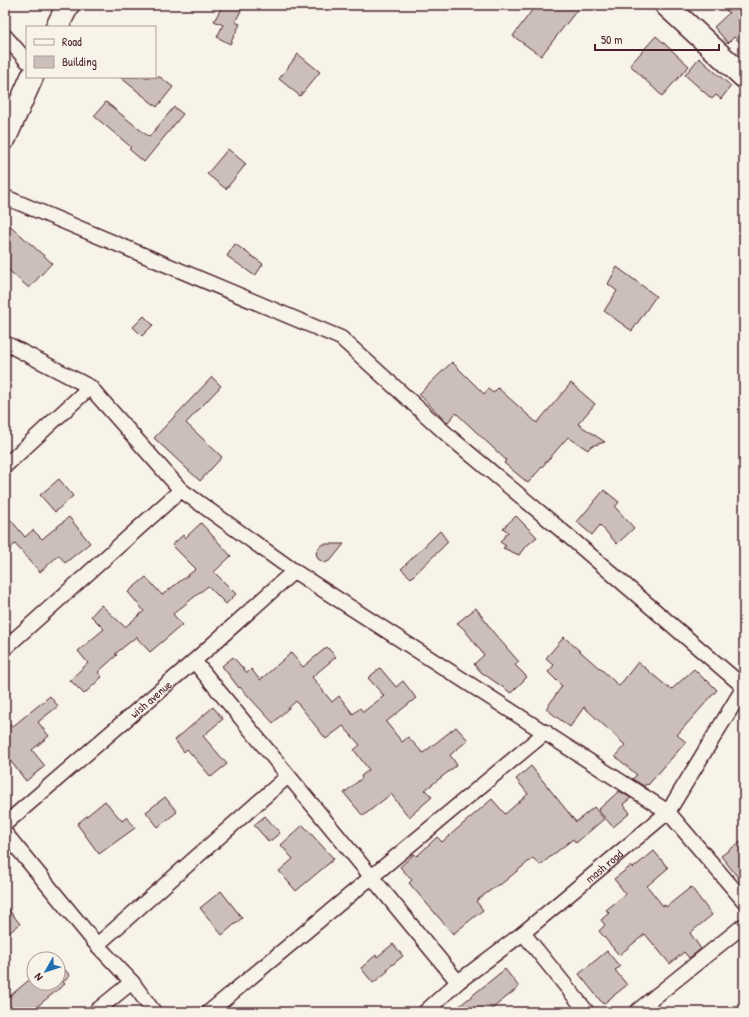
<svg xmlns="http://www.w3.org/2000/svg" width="749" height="1017" viewBox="0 0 749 1017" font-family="'Patrick Hand',sans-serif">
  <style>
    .building { fill: #ccbfb9; stroke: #4a1f2b }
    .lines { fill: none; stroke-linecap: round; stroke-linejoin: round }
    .minor-casing { stroke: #4a1f2b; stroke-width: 17 }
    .primary-casing { stroke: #4a1f2b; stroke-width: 25 }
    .minor { stroke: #f7f3e8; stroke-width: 14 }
    .primary { stroke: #f7f3e8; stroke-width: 22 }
    .labels { text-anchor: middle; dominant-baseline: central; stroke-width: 3; stroke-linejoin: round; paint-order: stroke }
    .street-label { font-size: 12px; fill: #4a1f2b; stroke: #f7f3e8 }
  </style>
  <rect width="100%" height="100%" fill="#f7f3e8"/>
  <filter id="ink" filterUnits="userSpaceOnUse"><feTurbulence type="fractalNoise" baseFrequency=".025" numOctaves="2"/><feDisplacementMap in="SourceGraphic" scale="8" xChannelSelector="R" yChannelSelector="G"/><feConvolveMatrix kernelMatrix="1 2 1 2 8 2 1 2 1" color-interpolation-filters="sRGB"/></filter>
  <g filter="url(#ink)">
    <!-- building -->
    <g class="building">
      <polygon points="223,5 244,5 235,22 240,24 230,44 217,37 223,25 214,21"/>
      <polygon points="536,5 581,5 541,56 513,36"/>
      <polygon points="721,5 744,5 744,46 734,37 728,43 714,27 729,13"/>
      <polygon points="656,36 689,66 662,96 630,65"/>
      <polygon points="298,54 320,72 300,96 279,79"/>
      <polygon points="699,58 731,86 721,99 716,95 712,99 685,75"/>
      <polygon points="120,77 160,77 173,87 157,107"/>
      <polygon points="106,102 149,137 174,107 183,114 144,162 129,149 131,147 94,116"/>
      <polygon points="228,149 246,164 226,189 207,174"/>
      <polygon points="5,221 52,263 29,288 5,267"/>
      <polygon points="235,244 263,264 255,276 227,256"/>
      <polygon points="617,267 656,296 632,331 604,311 617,291 608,284"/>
      <polygon points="144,316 153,325 142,336 133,327"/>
      <polygon points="452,362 484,394 488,389 493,393 498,388 537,423 571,383 595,404 578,424 605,442 591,446 588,450 568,437 528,483 504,463 506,460 456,413 447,423 419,394"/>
      <polygon points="212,377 221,386 186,423 222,457 200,481 154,438"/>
      <polygon points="59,479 73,496 55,512 40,495"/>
      <polygon points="604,490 619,502 615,507 634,528 617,544 600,525 592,535 577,522"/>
      <polygon points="5,513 25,537 33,530 42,539 69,517 90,543 65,563 59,555 40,572 15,544 5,553"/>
      <polygon points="516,516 537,537 524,548 519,555 503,548 506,546 500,542 508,532 503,528"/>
      <polygon points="201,523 231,556 214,572 236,594 226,604 208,586 173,614 182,625 150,652 136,637 115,654 117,655 98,672 102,677 84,694 70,680 88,663 78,651 104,629 91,616 101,605 125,627 144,611 128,592 146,577 162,595 196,569 172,545 183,535 185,538"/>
      <polygon points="440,531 448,542 411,578 401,569"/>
      <polygon points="323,544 344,544 331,560 325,563 318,559 316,553 320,546"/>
      <polygon points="476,608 493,632 519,662 515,665 527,677 511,693 481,672 474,664 484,655 464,629 457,623"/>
      <polygon points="564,637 599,668 599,667 619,686 638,662 670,689 671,688 672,689 694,669 706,681 707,680 717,690 677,735 686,742 648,785 647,784 644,786 632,779 637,775 615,756 625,745 584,707 570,727 546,709 562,686 548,672 554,665 546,658"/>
      <polygon points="327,647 336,657 312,677 332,702 339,696 353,714 360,708 363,712 384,696 368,678 380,668 396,687 403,681 416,698 386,722 402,742 408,737 423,753 456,727 468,740 450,755 457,765 425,790 432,797 409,817 391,794 363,816 344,793 362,778 361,776 369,770 354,750 360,745 343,726 326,739 296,701 273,723 240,687 239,688 222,666 233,657 247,673 251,669 260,680 291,653 303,667"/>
      <polygon points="50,696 58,706 38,722 49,736 32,750 45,766 26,781 5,754 5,718 12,727"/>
      <polygon points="213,707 223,719 203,736 227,764 211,777 187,749 184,752 175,740"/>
      <polygon points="531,766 576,822 594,807 604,819 576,843 573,839 540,865 533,858 500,885 499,884 476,901 483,910 453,934 409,883 412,880 400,867 414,854 417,856 437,837 442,842 492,799 505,814 528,794 516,779"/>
      <polygon points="619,791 631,798 623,804 630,813 613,827 598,810"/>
      <polygon points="165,797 177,812 158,827 146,812"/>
      <polygon points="105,801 122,821 127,817 135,828 99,854 77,824"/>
      <polygon points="265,816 280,833 269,842 254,825"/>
      <polygon points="303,825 334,859 296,891 279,871 293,859 281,845"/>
      <polygon points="744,839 744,885 721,856"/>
      <polygon points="654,851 668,868 647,886 663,906 665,905 666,907 691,887 712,915 690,933 701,949 689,958 684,952 670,964 645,934 619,955 599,931 605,925 601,920 609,913 606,910 626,894 614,879 631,866 633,868"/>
      <polygon points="221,891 242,918 222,935 200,908"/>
      <polygon points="5,905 20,924 5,936"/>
      <polygon points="393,944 403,956 387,969 388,971 373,983 361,968 376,955 377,957"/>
      <polygon points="607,951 620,967 615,970 627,985 603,1004 579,974"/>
      <polygon points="58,961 70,976 63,982 65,984 30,1012 5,1012 5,1000 34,976 34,983 58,983"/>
      <polygon points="505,969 519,987 488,1012 452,1012"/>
    </g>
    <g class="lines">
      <!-- minor casing -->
      <g class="minor-casing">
        <g id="minor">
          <polyline points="5,36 27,61"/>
          <polyline points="5,197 341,338 451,438 567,535 744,687"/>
          <polyline points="5,343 90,387 181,490 294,571 668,812 744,901"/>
          <polyline points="5,466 90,387"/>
          <polyline points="5,648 181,490"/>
          <polyline points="194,661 458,982"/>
          <path id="s1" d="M5 824 194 661 294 571"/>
          <polyline points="5,833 97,945 132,982 154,1012"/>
          <polyline points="523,933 587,1012"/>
          <polyline points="97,945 288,776"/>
          <polyline points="95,1012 132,982"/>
          <polyline points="209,1012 546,732"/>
          <path id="s2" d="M425 1012 458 982 523 933 668 812 744 687"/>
          <polyline points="636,1012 744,925"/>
        </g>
      </g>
      <!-- primary casing -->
      <g class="primary-casing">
        <g id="primary">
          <polyline points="666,5 744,77"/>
          <polyline points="57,27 68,5"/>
          <polyline points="5,138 32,77"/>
        </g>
      </g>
      <!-- minor -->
      <use href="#minor" class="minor"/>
      <!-- primary -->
      <use href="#primary" class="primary"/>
    </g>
  </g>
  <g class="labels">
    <!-- street labels -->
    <g class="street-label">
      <text stroke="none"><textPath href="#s1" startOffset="192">wish avenue</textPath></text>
      <text stroke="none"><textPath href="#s2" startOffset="231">mash road</textPath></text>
    </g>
  </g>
  <!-- margin -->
  <rect width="749" height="1017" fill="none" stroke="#f7f3e8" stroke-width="20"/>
  <rect x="10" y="10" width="729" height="997" fill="none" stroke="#4a1f2b" stroke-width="1.5" filter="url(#ink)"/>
  <!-- legend -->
  <rect x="26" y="26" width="130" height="52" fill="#f7f3e8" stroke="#b29e9c"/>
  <rect x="34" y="39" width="20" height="6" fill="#f7f3e8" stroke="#b29e9c"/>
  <text x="62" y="46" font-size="12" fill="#4a1f2b">Road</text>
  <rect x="34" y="56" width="20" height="12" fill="#ccbfb9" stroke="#b29e9c"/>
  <text x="62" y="66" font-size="12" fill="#4a1f2b">Building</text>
  <!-- north arrow -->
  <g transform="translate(46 971) rotate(231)"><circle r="19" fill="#f7f3e8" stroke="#b29e9c"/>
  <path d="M0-3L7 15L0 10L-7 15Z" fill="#1f6fb2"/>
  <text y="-6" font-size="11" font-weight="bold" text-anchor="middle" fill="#4a1f2b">N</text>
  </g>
  <!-- scale -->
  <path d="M595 44v6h124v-6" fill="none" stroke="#4a1f2b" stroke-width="2"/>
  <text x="601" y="44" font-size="12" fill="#4a1f2b" stroke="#f7f3e8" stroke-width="3" paint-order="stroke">50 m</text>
</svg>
